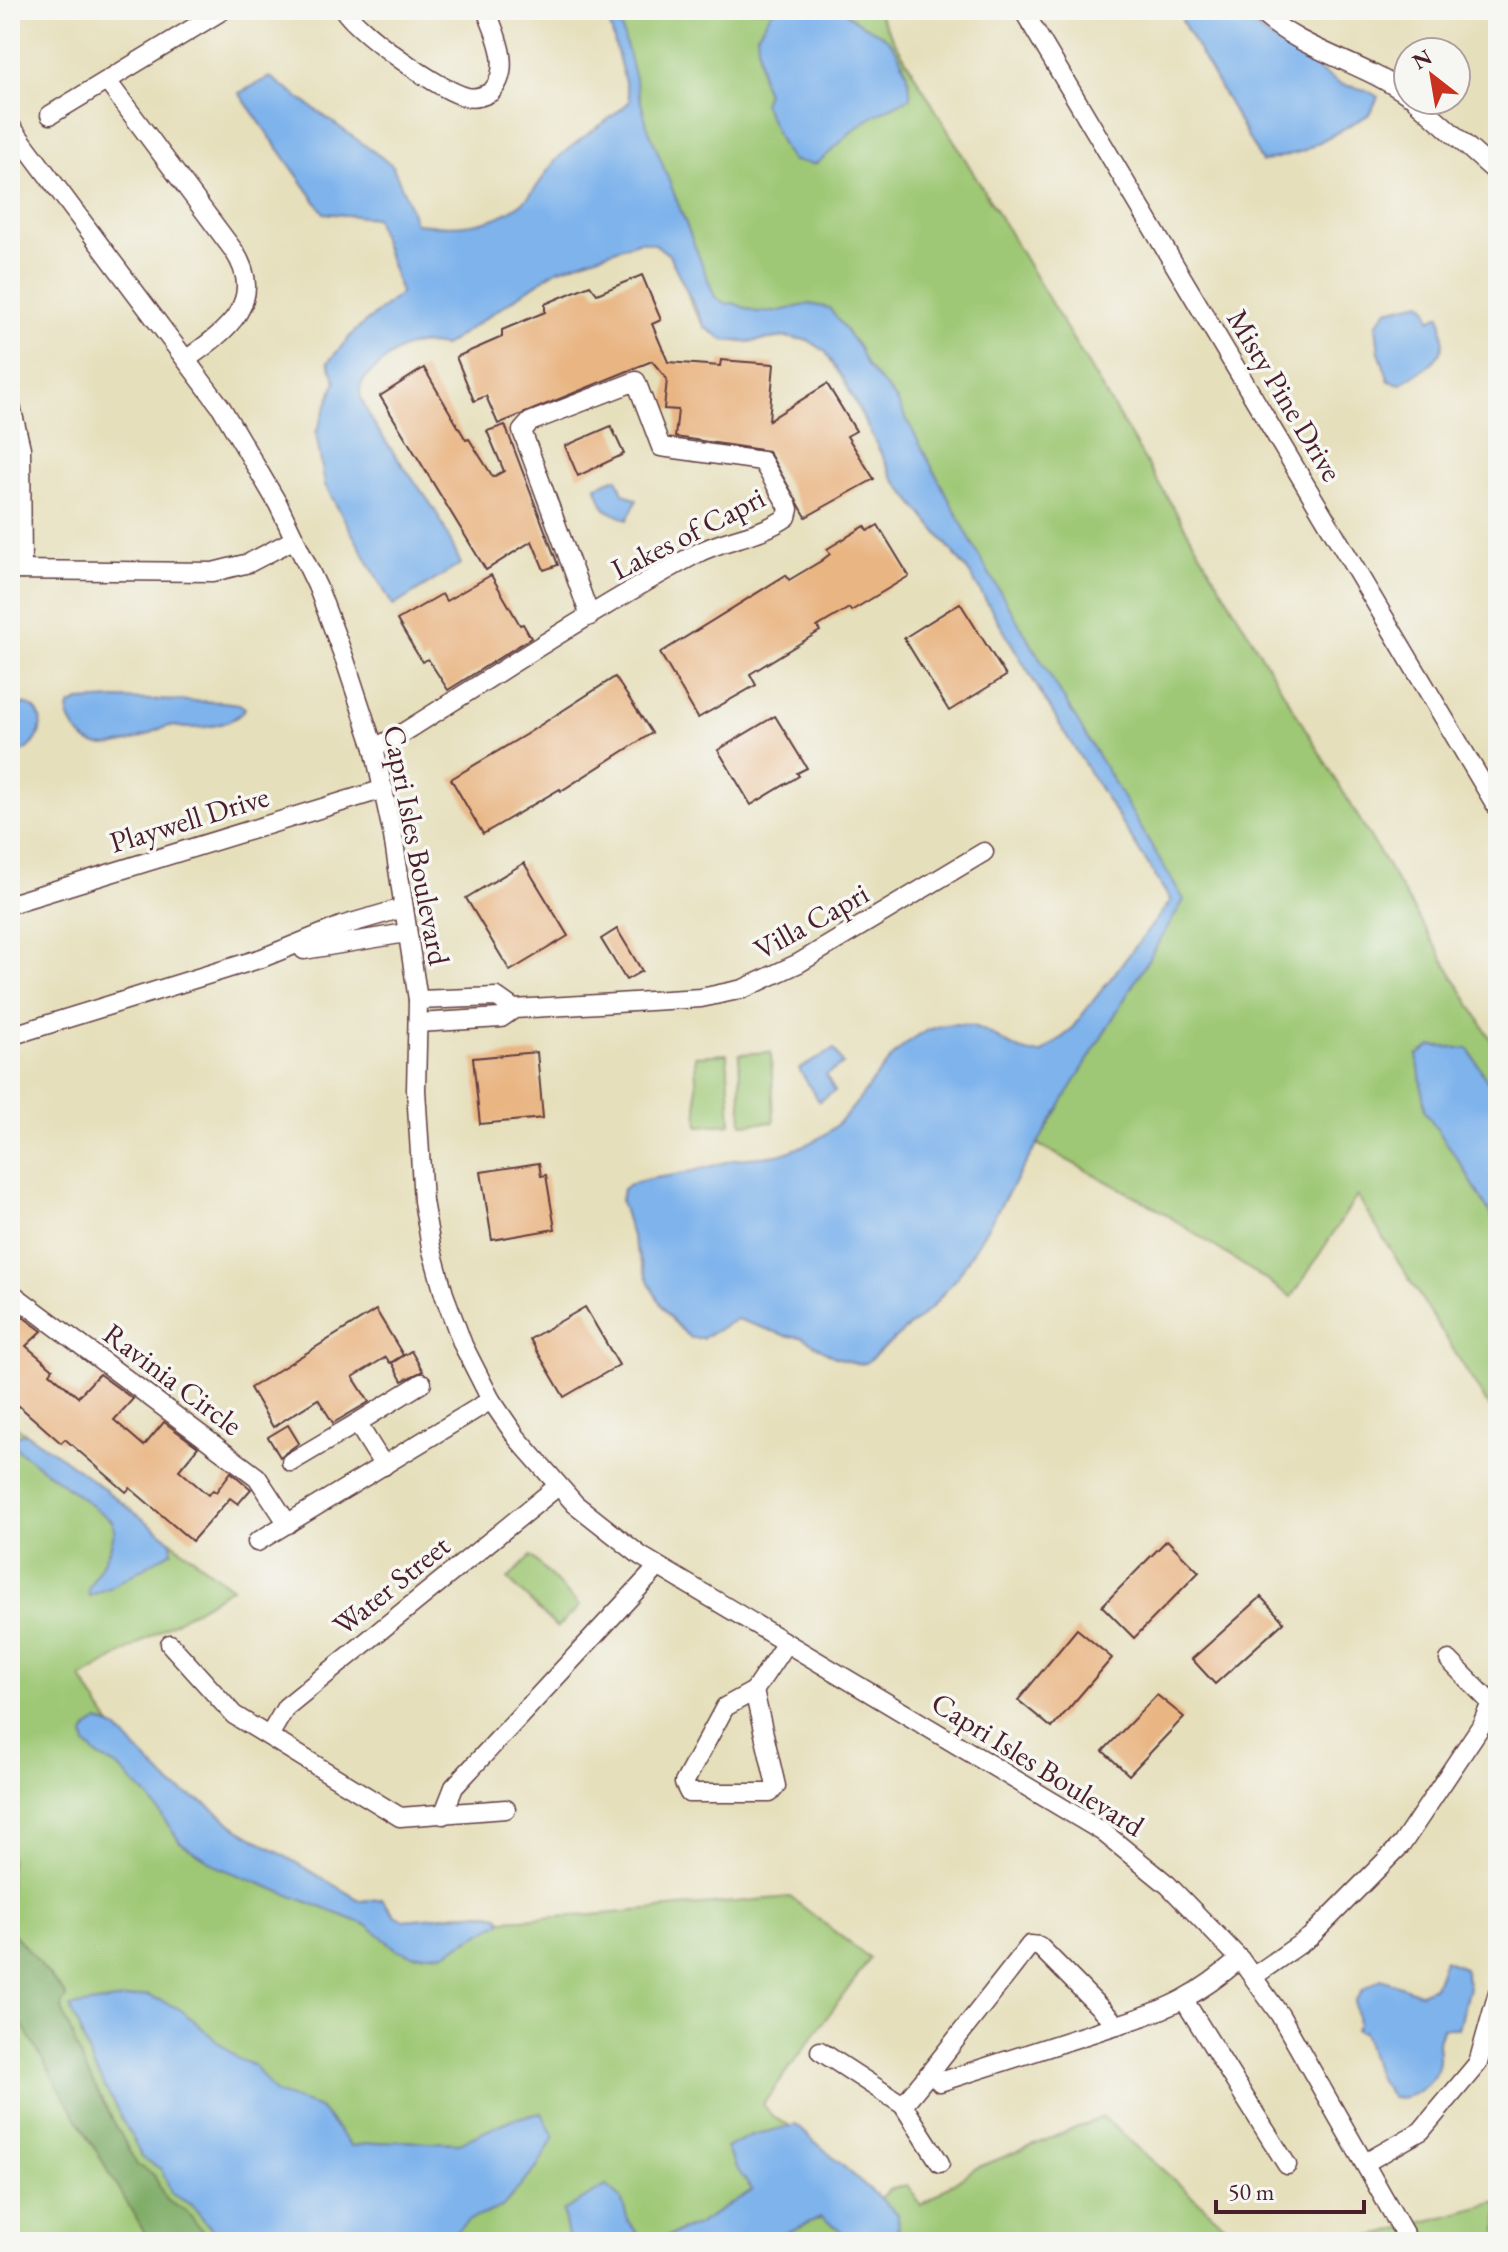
<svg xmlns="http://www.w3.org/2000/svg" width="1508" height="2252" viewBox="0 0 1508 2252" font-family="'EB Garamond',serif">
  <style>
    .green { fill: #9ec874; stroke: #747450; stroke-width: 2 }
    .forest { fill: #7eac66; stroke: #646648; stroke-width: 2 }
    .water { fill: #7eb3ec; stroke: #64698c; stroke-width: 2 }
    .building { fill: #e9b583 }
    .lines { fill: none; stroke-linecap: round; stroke-linejoin: round }
    .minor-casing { stroke: #613c41; stroke-width: 21 }
    .minor { stroke: #fff; stroke-width: 18 }
    .labels { text-anchor: middle; dominant-baseline: central; stroke-width: 7; stroke-linejoin: round; paint-order: stroke }
    .street-label { font-size: 30px; fill: #4a1f2b; stroke: #f6f6f2 }
  </style>
  <rect width="100%" height="100%" fill="#f6f6f2"/>
  <filter id="ink" filterUnits="userSpaceOnUse"><feTurbulence type="fractalNoise" baseFrequency=".0125" numOctaves="2"/><feDisplacementMap in="SourceGraphic" scale="16" xChannelSelector="R" yChannelSelector="G"/><feConvolveMatrix kernelMatrix="1 2 1 2 8 2 1 2 1" color-interpolation-filters="sRGB"/></filter>
  <filter id="wash" filterUnits="userSpaceOnUse"><feTurbulence type="fractalNoise" baseFrequency=".006" numOctaves="4" result="noise"/><feDisplacementMap in="SourceGraphic" scale="32" xChannelSelector="R" yChannelSelector="G"/><feGaussianBlur stdDeviation="1.8" result="paint"/><feColorMatrix in="noise" values="0 0 0 0 0 0 0 0 0 0 0 0 0 0 0 0 0 1.4 0 .05"/><feComposite in="paint" operator="in"/></filter>
  <g filter="url(#wash)">
    <rect width="100%" height="100%" fill="#e6dfbb"/>
    <!-- green -->
    <g class="green">
      <polygon points="606,10 876,10 1498,1051 1498,1421 1357,1196 1292,1297 1153,1206 1037,1144 1069,1032 1171,901 1063,730 969,572 894,479 845,382 826,351 808,340 785,337 746,342 724,340 705,327 691,305"/>
      <polygon points="771,1052 774,1122 742,1124 739,1054"/>
      <polygon points="727,1054 731,1124 698,1126 695,1056"/>
      <path d="M10 1422 96 1483 232 1588 81 1678 110 1724 173 1787 206 1804 237 1828 361 1901 382 1899 395 1916 404 1920C430 1922 483 1903 503 1920L592 1915 790 1897 870 1959 763 2104 773 2117 798 2130 877 2202 889 2190 907 2185 921 2205 974 2169 1103 2117 1244 2242H10Z"/>
      <polygon points="531,1556 580,1606 557,1628 508,1579"/>
      <polygon points="1498,2202 1498,2242 1350,2242"/>
    </g>
    <!-- forest -->
    <polygon class="forest" points="10,1929 65,1994 66,1998 61,2005 62,2010 86,2070 137,2165 154,2175 166,2200 187,2212 211,2242 150,2242 10,2004"/>
    <!-- water -->
    <g class="water">
      <path d="M606 10H617L647 125 715 297 726 304 733 303 756 312H776L809 304 829 308 859 348 867 366 896 399 980 558 1184 900 960 1273 932 1307 866 1363 857 1364 833 1356 802 1337 787 1336 737 1319 703 1338H691C649 1306 636 1248 621 1201L623 1189C636 1179 659 1178 675 1175 696 1171 715 1165 734 1160 748 1157 763 1158 777 1155 788 1153 805 1145 816 1140 866 1113 881 1042 940 1026 988 1014 1005 1057 1042 1053L1069 1032 1171 901 1063 730 969 572 894 479 845 382 825 351 808 340 785 337 746 342 724 340 705 327 669 255 655 244 640 241 557 270 444 346C418 341 403 344 383 362 375 370 361 378 360 390 358 412 420 486 434 509 445 526 452 546 461 564L393 606 325 485 316 433 336 381 328 362 355 331 401 293 375 218 324 213 239 93 270 77 392 165 407 199 415 223C452 229 491 227 522 203 536 192 545 172 557 159 579 137 608 123 630 101Z"/>
      <path d="M773 10H844C855 24 867 26 882 35 898 44 912 80 910 98 888 108 866 118 849 134 837 145 829 155 815 164L793 161 783 148 763 103 767 93 762 81 757 35Z"/>
      <polygon points="1184,10 1229,10 1340,84 1366,90 1378,97 1370,114 1303,151 1262,162 1182,21"/>
      <path d="M1421 302 1428 309 1430 320 1440 315C1451 360 1432 362 1401 384L1389 381 1379 352 1376 325 1387 310Z"/>
      <polygon points="617,478 623,493 637,500 627,520 605,509 596,486"/>
      <path d="M115 699 223 702 239 704 245 708C237 724 205 728 189 728 183 728 176 726 170 726 162 727 154 732 147 735 121 746 92 755 75 729 70 720 66 716 69 706L79 701Z"/>
      <path d="M23 704C44 706 45 731 33 744 26 751 18 754 10 757V705Z"/>
      <polygon points="1432,1046 1469,1049 1498,1100 1498,1228 1464,1169 1425,1111 1417,1055"/>
      <polygon points="834,1049 843,1064 826,1075 835,1091 819,1101 799,1069"/>
      <polygon points="20,1434 26,1434 63,1458 167,1537 171,1541 172,1551 111,1587 89,1596 88,1590 110,1548 115,1530 112,1521 18,1450 14,1440"/>
      <polygon points="99,1721 116,1728 173,1787 206,1804 237,1828 361,1901 382,1899 395,1916 404,1920 477,1913 499,1916 502,1922 445,1953 412,1955 396,1949 369,1926 220,1868 180,1842 150,1799 118,1767 99,1757 86,1745 84,1735 88,1728"/>
      <path d="M1444 1960 1464 1968 1469 1987 1458 2028H1443C1434 2047 1440 2043 1439 2060 1438 2081 1412 2102 1391 2097L1377 2076 1363 2032 1355 2030 1358 2024 1355 2001 1364 1989 1381 1979 1420 1993 1434 1987Z"/>
      <polygon points="148,1995 180,2009 238,2059 254,2065 275,2093 320,2108 351,2146 396,2141 460,2143 512,2119 542,2113 554,2137 537,2168 502,2207 467,2221 448,2241 408,2242 384,2236 373,2242 222,2242 192,2205 172,2194 161,2169 143,2158 94,2067 70,2007"/>
      <polygon points="796,2125 898,2214 897,2238 850,2237 821,2217 766,2242 650,2242 697,2225 752,2190 735,2166 726,2148 752,2135"/>
      <polygon points="606,2186 621,2198 629,2223 645,2242 569,2242 563,2211"/>
    </g>
    <g id="blocks">
      <!-- building -->
      <g class="building">
        <polygon points="642,275 661,320 652,324 668,362 720,366 721,360 774,364 769,420 827,384 856,431 847,436 874,479 806,517 768,451 675,437 678,410 664,409 667,379 652,361 498,424 486,396 474,401 456,357 502,337 502,330 545,312 545,304 590,285 597,294"/>
        <polygon points="424,368 466,440 469,439 493,477 504,471 487,431 505,425 558,565 544,570 532,541 486,570 380,396"/>
        <polygon points="611,426 624,454 578,476 565,446"/>
        <polygon points="878,525 909,576 851,611 849,608 817,627 820,631 750,674 756,685 698,718 660,653 786,575 789,580 821,561 830,554 827,549 865,526 868,531"/>
        <polygon points="491,575 520,625 523,624 531,638 448,690 428,659 422,662 397,620 442,594 446,601"/>
        <polygon points="960,603 1006,676 949,711 904,638"/>
        <polygon points="615,677 652,733 561,791 560,789 483,834 451,779 525,735"/>
        <polygon points="775,716 807,768 797,773 799,776 751,805 718,750"/>
        <polygon points="524,863 568,936 510,971 466,898"/>
        <polygon points="617,929 642,971 626,980 601,939"/>
        <polygon points="537,1052 543,1118 480,1124 473,1058"/>
        <polygon points="539,1163 541,1176 546,1175 555,1229 492,1240 481,1172"/>
        <polygon points="585,1307 619,1365 564,1397 530,1339"/>
        <polygon points="376,1310 403,1355 390,1363 386,1357 353,1377 369,1402 333,1423 318,1399 273,1427 250,1388"/>
        <polygon points="23,1317 42,1331 26,1346 53,1369 50,1373 78,1397 99,1374 133,1399 114,1420 144,1446 164,1422 198,1447 179,1470 208,1495 213,1490 216,1492 231,1472 251,1489 238,1504 230,1498 192,1541 130,1488 126,1492 65,1439 61,1443 10,1398 10,1330"/>
        <polygon points="411,1351 423,1371 402,1381 392,1363"/>
        <polygon points="288,1425 299,1443 280,1457 268,1437"/>
        <polygon points="1167,1540 1199,1572 1134,1638 1102,1606"/>
        <polygon points="1261,1597 1284,1622 1215,1684 1192,1659"/>
        <polygon points="1077,1629 1112,1658 1052,1728 1018,1700"/>
        <polygon points="1157,1695 1184,1717 1129,1775 1103,1751"/>
      </g>
    </g>
  </g>
  <g filter="url(#ink)">
    <use href="#blocks" fill-opacity="0" stroke="#613c41" stroke-width="2"/>
    <g class="lines">
      <!-- minor casing -->
      <g class="minor-casing">
        <g id="minor">
          <path d="M344 10C360 33 440 91 467 97 476 99 483 96 491 92 513 69 496 35 486 10"/>
          <polyline points="1023,10 1498,809"/>
          <path d="M1258 10C1301 51 1361 61 1408 95"/>
          <path d="M107 81 234 251C267 302 226 331 187 359"/>
          <polyline points="1415,100 1498,174"/>
          <polyline points="50,115 223,10"/>
          <polyline points="10,125 221,407 278,504 318,588 345,660 374,748 393,836 418,1000 416,1090 423,1201 431,1247 444,1294 463,1345 491,1400 517,1438 575,1504 641,1556 1103,1832 1168,1885 1240,1959 1280,2015 1409,2242"/>
          <polyline points="10,402 21,448 22,570"/>
          <polyline points="10,570 213,572 249,563 295,539"/>
          <path d="M374 748 398 736C497 674 594 609 696 554 725 538 759 537 787 517L789 509 787 504 762 461 661 447 636 381 530 422 522 431 590 616"/>
          <polyline points="10,904 384,789"/>
          <polyline points="304,950 406,933"/>
          <polyline points="418,1000 497,997 514,1009"/>
          <polyline points="418,1023 501,1018 514,1009 701,998 743,989 799,963 984,852"/>
          <polyline points="10,1036 262,958 341,926 403,908"/>
          <polyline points="10,1292 257,1477 288,1524"/>
          <polyline points="357,1423 422,1383"/>
          <polyline points="291,1462 357,1423 384,1466"/>
          <polyline points="257,1542 491,1400"/>
          <polyline points="170,1644 234,1715 400,1817 506,1809"/>
          <polygon points="754,1691 776,1786 770,1793 689,1793 684,1783 725,1707"/>
          <polyline points="754,1691 786,1643"/>
          <polyline points="269,1736 286,1707 558,1486"/>
          <polyline points="443,1815 454,1787 658,1567"/>
          <polygon points="1030,1945 1039,1946 1117,2025 940,2082 931,2071"/>
          <polyline points="1254,1976 1310,1937 1402,1844 1481,1726 1491,1703 1449,1660"/>
          <polyline points="1184,2000 1287,2165"/>
          <path d="M1117 2025C1170 2009 1198 1995 1240 1959"/>
          <polyline points="820,2051 903,2105 940,2163"/>
          <polyline points="903,2105 931,2071"/>
          <polyline points="1365,2163 1421,2131 1478,2063 1498,1992"/>
        </g>
      </g>
      <!-- minor -->
      <use href="#minor" class="minor"/>
    </g>
  </g>
  <g class="labels">
    <!-- street labels -->
    <g class="street-label">
      <text transform="translate(1285 395) rotate(59)">Misty Pine Drive</text>
      <text transform="translate(688 533) rotate(-27)">Lakes of Capri</text>
      <text transform="translate(189 819) rotate(-17)">Playwell Drive</text>
      <text transform="translate(417 845) rotate(79)">Capri Isles Boulevard</text>
      <text transform="translate(811 921) rotate(-29)">Villa Capri</text>
      <text transform="translate(173 1379) rotate(37)">Ravinia Circle</text>
      <text transform="translate(391 1585) rotate(-39)">Water Street</text>
      <text transform="translate(1038 1764) rotate(32)">Capri Isles Boulevard</text>
    </g>
  </g>
  <!-- margin -->
  <rect width="1508" height="2252" fill="none" stroke="#f6f6f2" stroke-width="40"/>
  <!-- north arrow -->
  <g transform="translate(1432 76) rotate(329)"><circle r="38" fill="#f6f6f2" stroke="#b1a0a2" stroke-width="2"/>
  <path d="M0-6L14 30L0 20L-14 30Z" fill="#c8321e"/>
  <text y="-12" font-size="22" font-weight="bold" text-anchor="middle" fill="#4a1f2b">N</text>
  </g>
  <!-- scale -->
  <path d="M1216 2200v12h148v-12" fill="none" stroke="#4a1f2b" stroke-width="4"/>
  <text x="1228" y="2200" font-size="24" fill="#4a1f2b" stroke="#f6f6f2" stroke-width="6" paint-order="stroke">50 m</text>
</svg>
